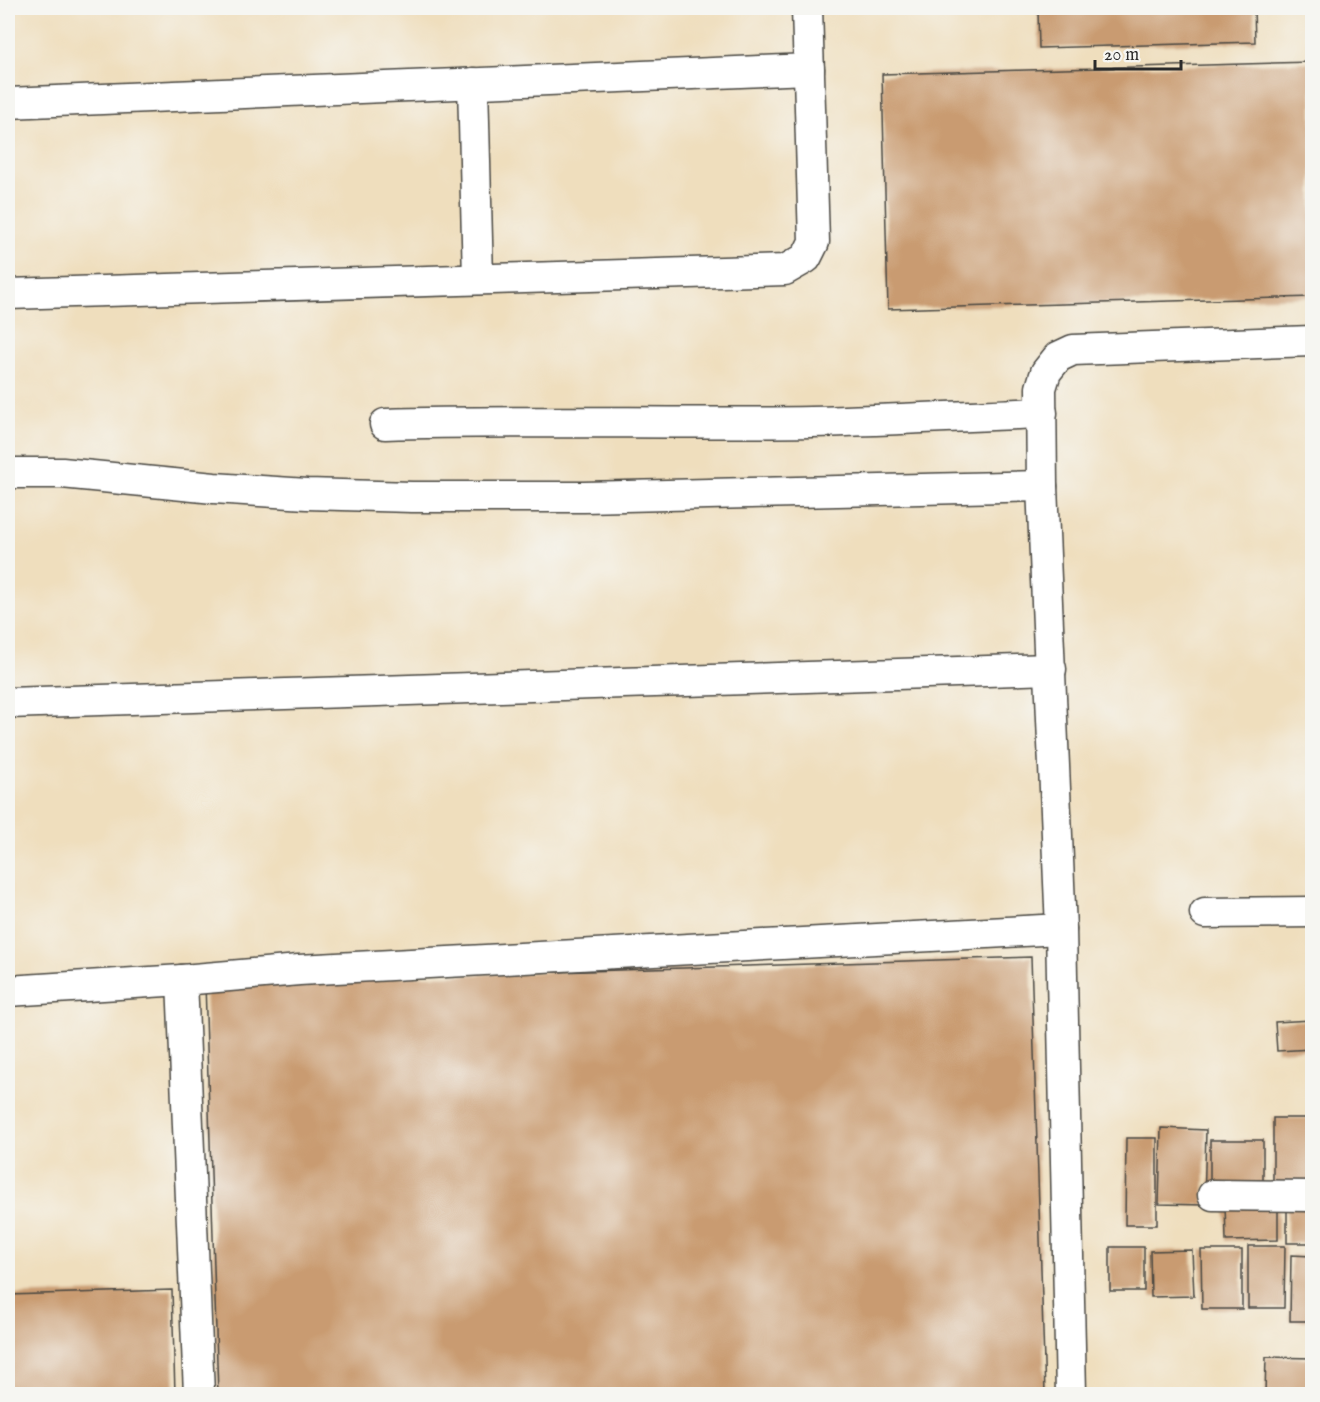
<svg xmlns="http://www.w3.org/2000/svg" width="1320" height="1402" viewBox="0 0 1320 1402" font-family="'IM FELL English',serif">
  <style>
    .building { fill: #c99b71 }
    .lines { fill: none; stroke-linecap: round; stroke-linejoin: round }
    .minor-casing { stroke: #484641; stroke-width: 33 }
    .minor { stroke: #fff; stroke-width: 30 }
  </style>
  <rect width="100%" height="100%" fill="#f6f6f2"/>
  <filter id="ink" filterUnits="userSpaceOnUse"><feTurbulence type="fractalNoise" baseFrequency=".0167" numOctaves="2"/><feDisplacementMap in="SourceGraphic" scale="12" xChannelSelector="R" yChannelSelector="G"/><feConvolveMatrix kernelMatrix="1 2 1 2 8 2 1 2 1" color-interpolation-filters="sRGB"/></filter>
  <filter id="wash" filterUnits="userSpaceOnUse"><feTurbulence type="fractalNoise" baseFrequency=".008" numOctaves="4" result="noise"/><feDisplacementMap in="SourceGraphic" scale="24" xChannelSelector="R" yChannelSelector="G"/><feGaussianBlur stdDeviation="1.35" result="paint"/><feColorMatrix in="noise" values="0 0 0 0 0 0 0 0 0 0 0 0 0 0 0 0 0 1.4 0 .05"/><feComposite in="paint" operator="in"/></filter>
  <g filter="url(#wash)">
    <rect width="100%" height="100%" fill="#efdebd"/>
    <g id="blocks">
      <!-- building -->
      <g class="building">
        <polygon points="1127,8 1254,8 1255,42 1039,48 1038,10"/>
        <polygon points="1312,62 1312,297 888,309 882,74"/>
        <polygon points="1031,957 1045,1394 218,1394 205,983"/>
        <polygon points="1312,1020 1312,1049 1277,1051 1275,1022"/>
        <rect x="1273" y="1118" width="39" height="71"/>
        <polygon points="1161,1128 1206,1130 1204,1205 1159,1204"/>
        <polygon points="1126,1138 1157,1138 1157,1225 1125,1225"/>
        <rect x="1210" y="1140" width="53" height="52"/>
        <polygon points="1278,1201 1278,1240 1226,1241 1225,1202"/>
        <rect x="1287" y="1201" width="25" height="42"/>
        <polygon points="1248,1246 1285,1246 1284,1308 1248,1308"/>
        <rect x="1110" y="1247" width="34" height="44"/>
        <polygon points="1192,1250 1194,1296 1151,1297 1150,1251"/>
        <polygon points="1201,1250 1242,1250 1242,1309 1202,1309"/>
        <polygon points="1291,1255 1312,1256 1312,1321 1290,1321"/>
        <polygon points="172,1290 175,1394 8,1394 8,1295"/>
        <polygon points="1266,1357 1312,1358 1312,1394 1265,1394"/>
      </g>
    </g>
  </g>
  <g filter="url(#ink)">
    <use href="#blocks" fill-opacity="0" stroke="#484641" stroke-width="1.5"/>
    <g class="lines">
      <!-- minor casing -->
      <g class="minor-casing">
        <g id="minor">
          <polyline points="473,83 478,279"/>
          <polyline points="8,103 809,69"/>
          <polyline points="8,294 785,270 806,258 814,242 807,8"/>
          <path d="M385 424C527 420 669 424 811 422 888 420 965 416 1042 413"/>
          <polyline points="8,473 62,473 214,488 307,494 412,497 584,497 1042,486"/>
          <polyline points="8,703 1051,669"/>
          <polyline points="1205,913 1312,912"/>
          <polyline points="8,991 182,980"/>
          <polyline points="1213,1195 1312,1196"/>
          <polyline points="199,1394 182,980 299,970 1061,929"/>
          <polyline points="1071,1394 1061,929 1042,486 1041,388 1046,372 1058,357 1073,350 1312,341"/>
        </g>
      </g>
      <!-- minor -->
      <use href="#minor" class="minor"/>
    </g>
  </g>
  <!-- margin -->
  <rect width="1320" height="1402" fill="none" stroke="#f6f6f2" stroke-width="30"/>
  <!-- scale -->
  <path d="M1095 60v9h86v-9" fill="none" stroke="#2b2b2b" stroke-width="3"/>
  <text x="1104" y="60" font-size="18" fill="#2b2b2b" stroke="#f6f6f2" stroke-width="4.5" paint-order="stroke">20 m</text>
</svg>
